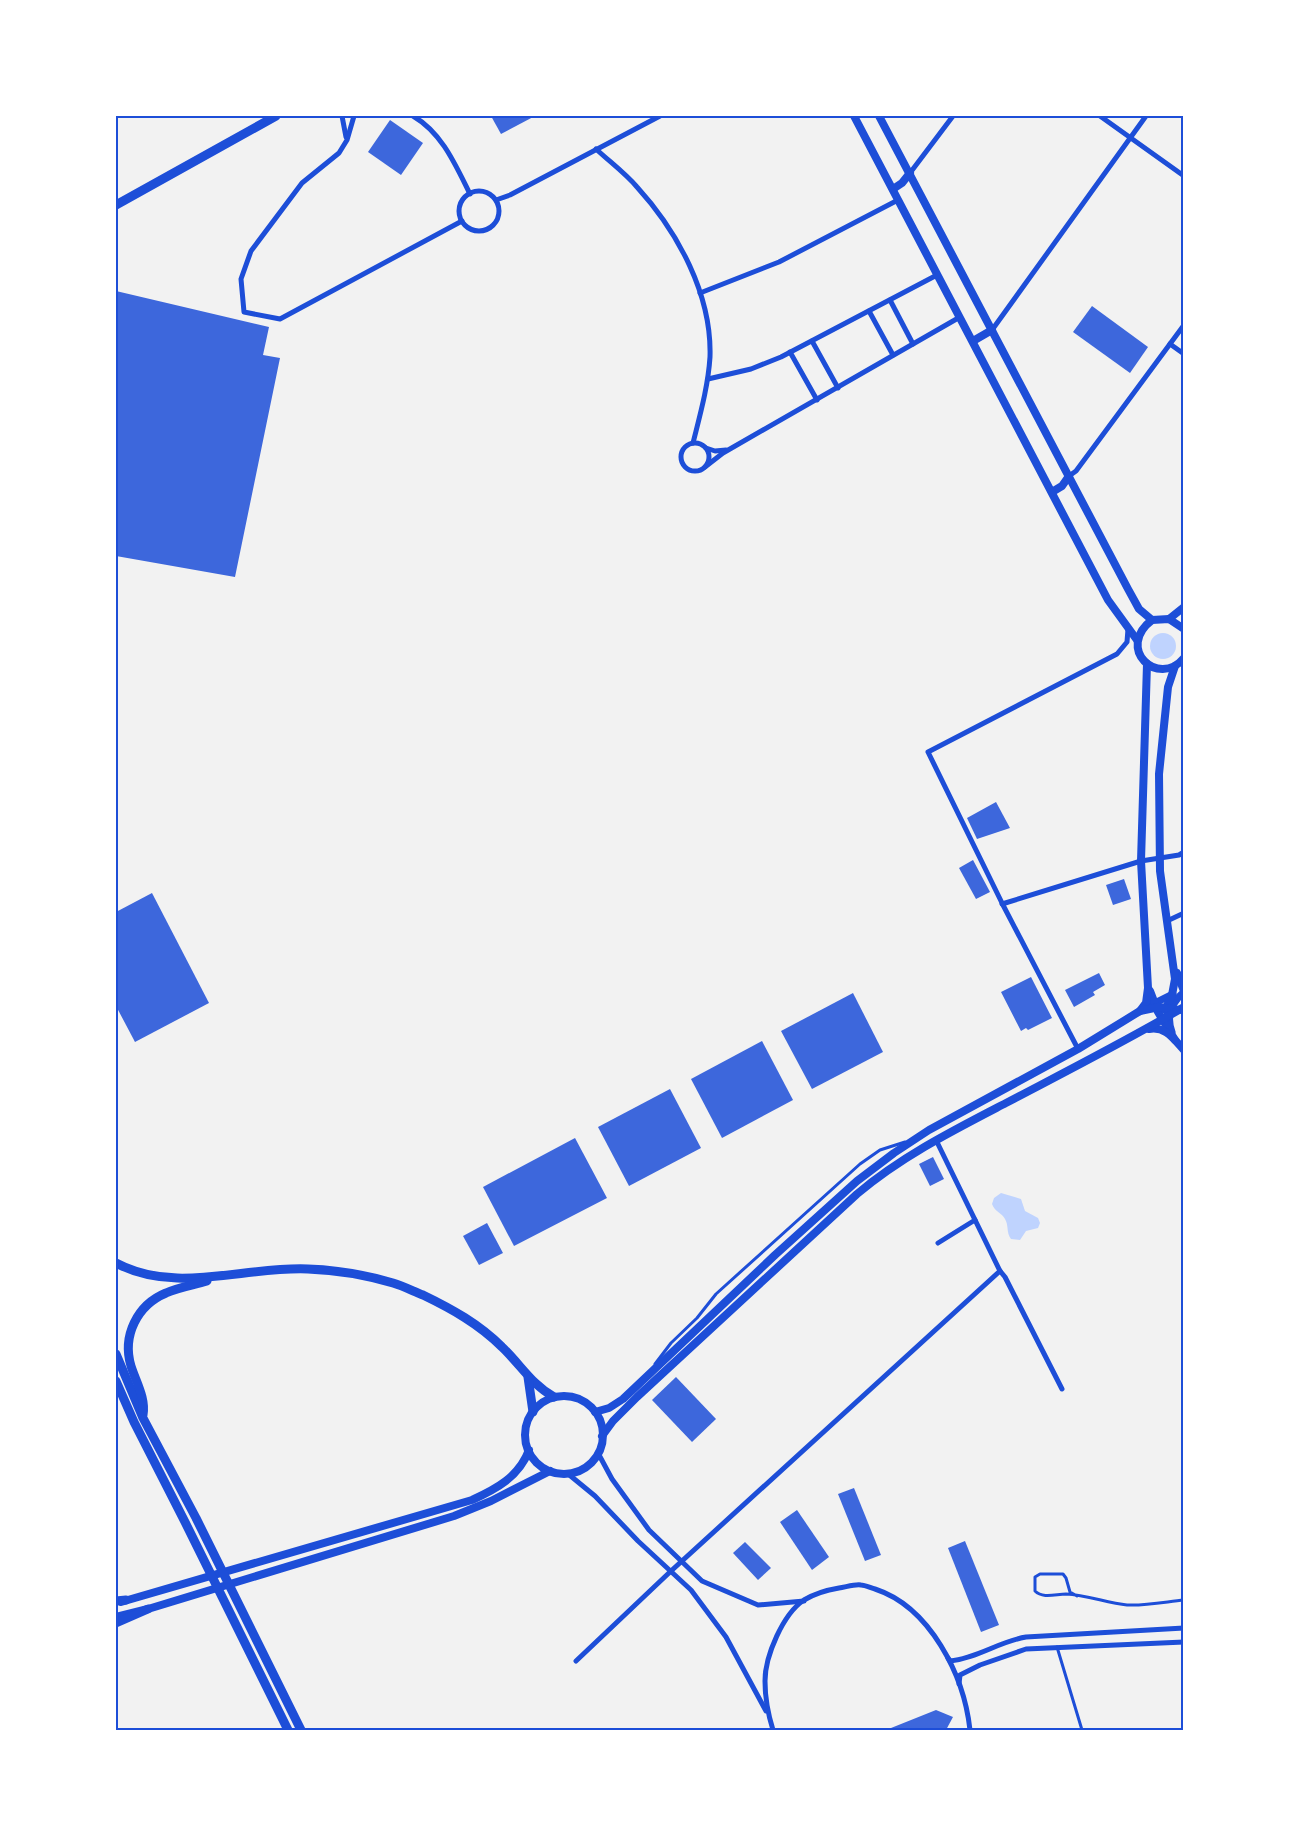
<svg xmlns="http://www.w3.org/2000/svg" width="1299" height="1846" viewBox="0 0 1299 1846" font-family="'Asap Condensed',sans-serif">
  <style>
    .water { fill: #bfd3fe }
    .building { fill: #3d67dc }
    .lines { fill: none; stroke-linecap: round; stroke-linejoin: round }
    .service { stroke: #1d4ed8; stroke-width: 3 }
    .minor { stroke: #1d4ed8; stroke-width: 5 }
    .tertiary { stroke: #1d4ed8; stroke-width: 7 }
    .secondary { stroke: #1d4ed8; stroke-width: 8 }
    .primary { stroke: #1d4ed8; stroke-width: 8 }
    .trunk { stroke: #1d4ed8; stroke-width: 9 }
    .neatline { fill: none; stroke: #1d4ed8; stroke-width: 2 }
  </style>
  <rect width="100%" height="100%" fill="#f2f2f2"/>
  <!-- water -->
  <g class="water">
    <circle cx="1163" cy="646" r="13"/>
    <path d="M1001 1193 1021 1199 1025 1211 1038 1218 1040 1223 1038 1228 1026 1231 1020 1240 1011 1239C1006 1232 1009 1226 1005 1219 1002 1213 995 1212 992 1204L994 1198Z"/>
  </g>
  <!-- building -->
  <g class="building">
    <polygon points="491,116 535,116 501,134"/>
    <polygon points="390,120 423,143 401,175 368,152"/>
    <polygon points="116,291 269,327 263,355 280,358 235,577 116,556"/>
    <polygon points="1092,306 1148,347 1130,373 1073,332"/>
    <polygon points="996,802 1010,828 977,839 967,818"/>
    <polygon points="973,860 990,892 976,899 959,868"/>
    <polygon points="1124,879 1131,899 1113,905 1106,885"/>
    <polygon points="152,893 209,1003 135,1042 116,1006 116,912"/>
    <polygon points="1099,973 1105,985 1093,992 1095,995 1074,1007 1065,990"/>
    <polygon points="1031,977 1052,1018 1028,1030 1026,1028 1021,1031 1001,992"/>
    <polygon points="853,993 883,1052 812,1089 781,1031"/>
    <polygon points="762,1041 793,1100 722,1138 691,1079"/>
    <polygon points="670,1089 701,1148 629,1186 598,1127"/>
    <polygon points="575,1138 607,1198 514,1246 483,1187"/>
    <polygon points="933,1157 944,1179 930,1186 919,1164"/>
    <polygon points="487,1223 503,1253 479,1265 463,1236"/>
    <polygon points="676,1377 716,1419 692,1442 652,1400"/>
    <polygon points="854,1488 881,1555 865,1561 838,1494"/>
    <polygon points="797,1510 829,1557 812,1570 780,1522"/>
    <polygon points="965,1541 999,1625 981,1632 948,1548"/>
    <polygon points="745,1542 771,1568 758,1580 733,1553"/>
    <polygon points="936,1710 953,1717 946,1730 886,1730"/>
  </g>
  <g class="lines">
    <!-- service -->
    <g class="service">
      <polyline points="655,1364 671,1343 697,1318 716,1294 860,1164 880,1150 905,1142"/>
      <path d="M1077 1596 1070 1592 1066 1578 1063 1574H1040L1035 1577V1591C1043 1599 1056 1594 1066 1594 1087 1595 1107 1603 1127 1605 1145 1606 1165 1602 1184 1600"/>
      <polyline points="1057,1647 1082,1730"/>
    </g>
    <!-- minor -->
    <g class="minor">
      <polyline points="342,116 346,137"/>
      <polyline points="354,116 347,140 339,153 302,183 251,251 241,279 244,312 280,319 462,221"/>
      <path d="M413 116C442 133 455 164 470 194"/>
      <polyline points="1100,116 1184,176"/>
      <path d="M596 149C610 162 625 173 637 187 678 232 712 295 710 357 708 387 700 415 693 443"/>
      <polyline points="910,173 953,116"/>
      <circle cx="479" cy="211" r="20"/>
      <polyline points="496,200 510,195 660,116"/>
      <polyline points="700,293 779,262 898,200"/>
      <polyline points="890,300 913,344"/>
      <polyline points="869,311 893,355"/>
      <polyline points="992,330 1146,116"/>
      <polyline points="812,341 838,388"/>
      <polyline points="1170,344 1184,354"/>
      <polyline points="790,352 817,400"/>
      <polyline points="708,379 751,369 781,357 937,275"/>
      <circle cx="695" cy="457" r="14"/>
      <polyline points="706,448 715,451 726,450"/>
      <polyline points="705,467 723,453 960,317"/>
      <polyline points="1069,476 1076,471 1184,325"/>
      <polyline points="1002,904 1141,861 1179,855 1184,852"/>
      <polyline points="1167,921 1184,913"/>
      <polyline points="1078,1049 1003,905 928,752 1117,654 1127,642 1128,629"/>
      <polyline points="936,1140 1000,1271 1005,1277 1062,1389"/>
      <polyline points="938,1243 975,1220"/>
      <polyline points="598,1453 612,1479 649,1530 702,1581 758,1605 804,1601"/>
      <polyline points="567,1473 595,1496 638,1541 691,1590 726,1637 766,1711"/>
      <path d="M948 1658 950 1661C978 1658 1000 1641 1026 1637L1184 1628"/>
      <polyline points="576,1661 671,1571 1000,1271"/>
      <polyline points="959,1684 960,1675 980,1665 1026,1649 1184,1642"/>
      <path d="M773 1730C768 1714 765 1698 765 1681 765 1656 783 1614 804 1600 814 1594 827 1590 839 1588 846 1587 855 1584 861 1585 865 1585 871 1588 875 1589 930 1607 964 1675 970 1730"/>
    </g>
    <!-- tertiary -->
    <g class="tertiary">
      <polyline points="1151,1005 1173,994"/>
      <path d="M1172 1032C1166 1016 1171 1003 1184 992"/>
    </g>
    <!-- secondary -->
    <g class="secondary">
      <polyline points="854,116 1108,600 1137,640"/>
      <polyline points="879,116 1128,589 1139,609 1152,620"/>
      <polyline points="893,189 902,183 910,173"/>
      <polyline points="973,341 992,330"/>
      <polyline points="1052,492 1062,486 1069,476"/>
      <polyline points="1169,619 1184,607"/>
      <path d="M1184 629 1169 619 1152 620C1115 648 1158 689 1184 658"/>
      <polyline points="1177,973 1184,991"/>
      <polyline points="1150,991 1158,1012 1175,1040"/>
      <polyline points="1165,1010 1172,995 1175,979 1160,871 1159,774 1168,687 1175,666"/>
      <polyline points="1140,1011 1146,1003 1148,988 1141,861 1147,664"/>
      <path d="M1149 1029C1165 1026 1173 1038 1184 1050"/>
      <polyline points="595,1412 609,1408 623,1399 775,1255 857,1181 894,1153 929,1130 1078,1049 1140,1011 1159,1007 1179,1010"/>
      <path d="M602 1436 613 1421 637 1397 857 1194C902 1156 954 1130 1006 1103 1065 1072 1126 1041 1184 1007"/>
    </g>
    <!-- primary -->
    <g class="primary">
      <circle cx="564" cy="1435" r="39"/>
      <path d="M121 1602 472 1500C496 1489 519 1477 529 1450"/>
      <polyline points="116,1617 148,1609 454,1516 491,1501 550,1471"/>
    </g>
    <!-- trunk -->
    <g class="trunk">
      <polyline points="116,205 276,116"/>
      <path d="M116 1263C176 1295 244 1266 308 1269 337 1270 366 1275 393 1283 403 1286 413 1291 423 1295 452 1309 479 1324 502 1347 520 1364 532 1385 554 1397"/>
      <polyline points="116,1354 143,1418 196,1518 301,1730"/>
      <polyline points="528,1377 533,1412"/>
      <polyline points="116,1381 134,1422 185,1522 288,1730"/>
      <path d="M143 1415C146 1398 136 1382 131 1366 122 1336 137 1305 166 1293 179 1287 194 1285 207 1281"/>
      <polyline points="116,1601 126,1600"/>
      <polyline points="116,1623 148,1609"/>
    </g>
  </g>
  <!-- border -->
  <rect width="1299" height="1846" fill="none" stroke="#ffffff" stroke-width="234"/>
  <rect x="117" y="117" width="1065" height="1612" class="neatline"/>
</svg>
